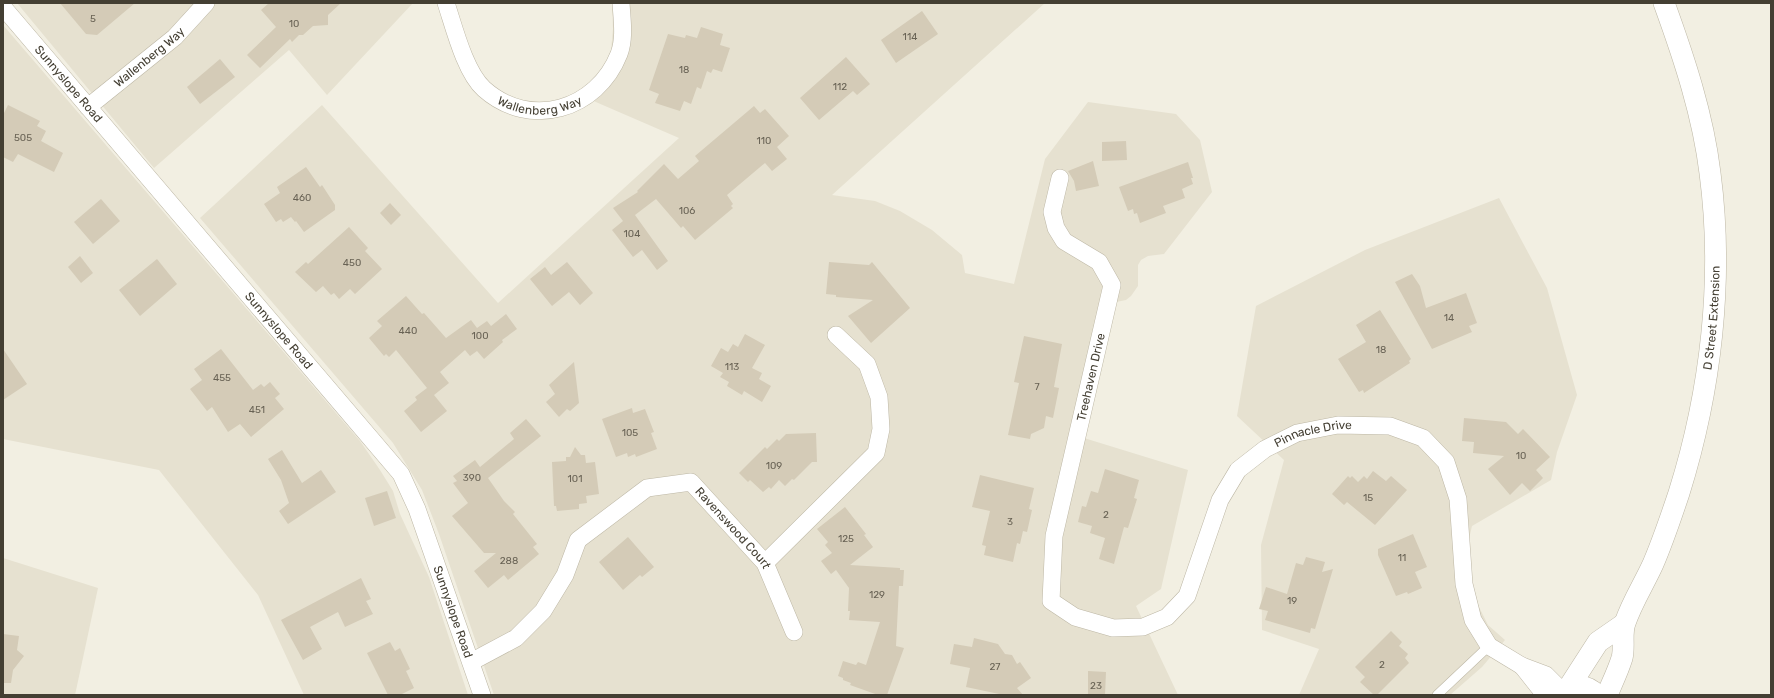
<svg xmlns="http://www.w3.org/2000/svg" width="1774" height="698" viewBox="0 0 1774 698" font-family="Rubik,sans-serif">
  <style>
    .residential { fill: #e6e1d0 }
    .building { fill: #d4cbb7 }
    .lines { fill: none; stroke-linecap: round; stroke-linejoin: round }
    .service-casing { stroke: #bdb7a5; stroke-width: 10 }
    .minor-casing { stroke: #bdb7a5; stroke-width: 18 }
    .tertiary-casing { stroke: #bdb7a5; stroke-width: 22 }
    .service { stroke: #fff; stroke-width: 9 }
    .minor { stroke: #fff; stroke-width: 17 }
    .tertiary { stroke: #fff; stroke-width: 21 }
    .labels { text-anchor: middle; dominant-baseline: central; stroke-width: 3; stroke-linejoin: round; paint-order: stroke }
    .number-label { font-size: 10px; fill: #686254 }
    .street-label { font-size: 12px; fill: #443f33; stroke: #fff }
  </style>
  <rect width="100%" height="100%" fill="#f2efe2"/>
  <!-- residential -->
  <g class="residential">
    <polygon points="17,3 413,3 327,95 289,50 154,168"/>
    <polygon points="612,3 1045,3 832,195 875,201 900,211 932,230 962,255 965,273 1014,284 1045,159 1088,102 1176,114 1200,140 1212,192 1164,254 1148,256 1141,260 1138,265 1138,286 1131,296 1126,300 1116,302 1084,438 1188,470 1161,589 1136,606 1178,695 494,695 439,534 422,490 393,443 200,218 322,105 498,303 679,138 575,93 594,79 605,66 611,51 613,29"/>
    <polygon points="3,25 360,441 380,470 393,491 400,514 429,577 468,695 304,695 258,595 159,470 3,439"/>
    <polygon points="1499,198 1547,288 1577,395 1557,452 1551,480 1472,526 1467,547 1471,578 1477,603 1488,625 1505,640 1482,667 1450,695 1299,695 1319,649 1262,630 1261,545 1284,460 1237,416 1256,306 1365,250"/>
    <polygon points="3,558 98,588 75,695 3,695"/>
  </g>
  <!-- building -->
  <g class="building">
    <polygon points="60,3 135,3 97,35 86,34"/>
    <polygon points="269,3 341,3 328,15 328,25 313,26 303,35 299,35 292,42 290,39 260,68 247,55 276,27 261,10"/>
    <polygon points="922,11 938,34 896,63 881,40"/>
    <polygon points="701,27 723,34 720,45 730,48 722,72 713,69 711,73 707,71 701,89 697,87 691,104 684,101 680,111 655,103 659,94 649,90 668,34 685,38 686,35 697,38"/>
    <polygon points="846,57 870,84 857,95 853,91 819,120 800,98"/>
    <polygon points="220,59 235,77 200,104 187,87"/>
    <polygon points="8,105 40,121 37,126 46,131 41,141 63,153 54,172 18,154 13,162 3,157 3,115"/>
    <polygon points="754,106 760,113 765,109 789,136 777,147 787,159 772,171 765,163 727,195 733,204 731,206 733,208 695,240 683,226 681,228 656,199 635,215 668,261 657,270 642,250 633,257 612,230 623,221 613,208 638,192 637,191 664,164 678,179 699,161 695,156"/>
    <polygon points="1126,141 1127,160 1102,161 1102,142"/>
    <polygon points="1093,161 1099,186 1076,191 1074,181 1068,171"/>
    <polygon points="1188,162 1193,178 1191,178 1193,184 1182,189 1185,198 1163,206 1166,213 1140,223 1137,213 1134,214 1133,209 1128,211 1119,187"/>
    <polygon points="306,167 320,187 322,185 335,205 335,210 304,232 296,221 295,222 291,217 283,222 281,219 276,222 264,204 280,193 277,187"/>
    <polygon points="101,199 120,221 93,244 74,222"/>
    <polygon points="390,203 401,215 391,225 380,213"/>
    <polygon points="349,227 368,248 365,251 382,269 355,294 350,289 339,299 334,293 331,295 323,286 316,292 295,272 306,262 308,264"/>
    <polygon points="80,256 93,273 81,283 68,267"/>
    <polygon points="157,259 177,284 140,316 119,290"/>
    <polygon points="567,262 593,293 580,305 569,292 552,306 530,279 545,267 551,275"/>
    <polygon points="829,262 869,265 872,262 910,308 871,343 848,316 873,300 836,297 836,295 826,294"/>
    <polygon points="1412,274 1420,286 1426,308 1466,293 1477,323 1469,326 1472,332 1432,349 1395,282"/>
    <polygon points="406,296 422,314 424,313 446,338 471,320 477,328 487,321 491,326 506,314 517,329 502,340 503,342 484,359 477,351 470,356 465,350 440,372 449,383 434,395 447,411 421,432 404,411 417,400 415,397 427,388 396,350 389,357 386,354 384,356 369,338 382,326 377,321"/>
    <polygon points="1380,310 1411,359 1409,361 1410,363 1364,393 1363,390 1359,392 1338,359 1366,342 1356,325"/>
    <polygon points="745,334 765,345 752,368 762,373 759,379 771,386 762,402 744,391 742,395 727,386 729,382 720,377 723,373 711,366 721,348 728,352 733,344 738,347"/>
    <polygon points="1024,336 1062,344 1054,387 1059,388 1053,418 1046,416 1044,428 1031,434 1030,439 1008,435 1019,383 1014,382"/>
    <polygon points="3,349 27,384 3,400"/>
    <polygon points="221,349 253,390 261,384 264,387 270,382 280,394 275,398 284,409 251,437 240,424 228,432 212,407 207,411 190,389 202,380 194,369"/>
    <polygon points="574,362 579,403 570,411 567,409 559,417 546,402 555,394 549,385"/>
    <polygon points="632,408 633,413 645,409 654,432 651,433 657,449 636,457 635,454 628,457 627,453 616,457 602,419"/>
    <polygon points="1464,418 1506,422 1518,434 1523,429 1550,457 1536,470 1543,478 1530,491 1522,483 1510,495 1488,469 1504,456 1473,453 1474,442 1462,441"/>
    <polygon points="526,419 541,436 488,478 504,501 515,512 513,514 537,544 533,547 539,554 508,580 504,575 488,588 474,571 496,553 484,553 452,516 468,503 453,483 457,481 453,476 475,460 480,467 514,439 510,433"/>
    <polygon points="816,433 817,462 812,462 794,480 792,479 785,486 779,480 771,489 769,487 763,492 750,480 748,482 739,473 765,447 767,449 777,439 779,441 786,434"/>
    <polygon points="575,447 581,455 585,455 586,463 595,462 599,494 586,496 587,503 579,504 579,509 557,511 556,506 554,506 552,462 566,461 566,457 570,457"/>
    <polygon points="282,450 302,483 321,470 336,492 288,524 279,511 289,503 281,480 268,459"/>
    <polygon points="1105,469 1139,480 1134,498 1137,499 1128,528 1124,527 1114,564 1099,559 1105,538 1090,533 1092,526 1078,522 1082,506 1086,507 1091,491 1098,493"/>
    <polygon points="1373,471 1386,481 1391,476 1407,490 1375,525 1347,502 1344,505 1332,494 1348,476 1350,478 1352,476 1358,482 1364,476 1367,479"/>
    <polygon points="980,475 1034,488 1029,509 1032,510 1027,532 1023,531 1020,544 1017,543 1013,562 984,555 986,546 982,545 990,511 972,507"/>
    <polygon points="387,491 396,518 374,526 365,498"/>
    <polygon points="845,507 866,534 864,535 873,547 850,565 900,568 900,570 904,570 903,586 899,586 896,646 904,648 887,695 878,695 850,685 851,683 843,680 843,678 838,676 843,661 856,665 858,662 866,665 880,622 849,620 850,611 848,611 849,588 836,570 831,574 821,561 832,553 825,545 828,542 817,529"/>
    <polygon points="1413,534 1427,567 1415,572 1422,588 1408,594 1407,592 1396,596 1378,555 1378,549"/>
    <polygon points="628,537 654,567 642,577 640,575 623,590 599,562"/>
    <polygon points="1306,557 1325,562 1322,572 1333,569 1315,629 1311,628 1310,633 1265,620 1268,611 1259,609 1266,587 1287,594 1296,563 1303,565"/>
    <polygon points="361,578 371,599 366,601 373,614 345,627 338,612 310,627 322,649 303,660 281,620"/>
    <polygon points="1391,631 1402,642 1399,646 1408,654 1405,658 1409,663 1377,695 1374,695 1360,682 1365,677 1355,667"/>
    <polygon points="3,634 19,636 17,650 24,656 13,670 11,683 3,683"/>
    <polygon points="974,638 998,644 1005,654 1012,655 1017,664 1020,662 1031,678 1017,688 1023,695 1004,695 966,687 970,668 950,664 954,644 972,647"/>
    <polygon points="390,642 395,651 400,648 410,669 406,671 414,688 400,695 388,695 367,653"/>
    <polygon points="1088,671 1106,672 1105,695 1088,695"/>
  </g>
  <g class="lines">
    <!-- service casing -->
    <g class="service-casing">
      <polyline id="service" points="1437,695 1489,646"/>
    </g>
    <!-- minor casing -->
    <g class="minor-casing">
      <g id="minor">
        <path id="s1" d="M446 3C454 27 465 72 484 89 530 130 597 110 619 54 625 38 622 20 621 3"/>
        <path id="s2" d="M3 7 401 474 417 509 482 695"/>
        <path id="s3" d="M88 107 175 37 206 3"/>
        <path id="s4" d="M1060 178 1052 212 1056 228 1064 241 1099 262 1112 285 1054 536 1051 601 1075 617 1113 628 1143 627 1167 617 1187 596 1220 500 1238 470 1265 449 1297 433 1338 425 1390 426 1423 438 1446 462 1458 499 1464 584 1473 620 1489 646 1522 666 1546 675 1562 691"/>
        <polyline points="765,563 876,453 881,429 879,397 867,364 836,335"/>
        <path id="s5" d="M471 662 516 638 543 611 565 575 578 540 647 488 691 482 765 563 794 632"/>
        <polyline points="1522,666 1545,695"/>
      </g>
    </g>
    <!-- tertiary casing -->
    <g class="tertiary-casing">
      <g id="tertiary">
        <polyline points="1569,687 1598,642 1624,624"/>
        <path d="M1560 693C1571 683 1587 684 1597 695"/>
        <path id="s6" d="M1607 695C1612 683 1618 671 1622 658 1625 647 1621 634 1625 623 1632 602 1644 584 1653 564 1663 541 1671 517 1679 493 1711 391 1724 279 1710 173 1703 115 1684 58 1664 3"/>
      </g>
    </g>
    <!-- service -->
    <use href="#service" class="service"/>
    <!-- minor -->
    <use href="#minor" class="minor"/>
    <!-- tertiary -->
    <use href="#tertiary" class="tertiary"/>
  </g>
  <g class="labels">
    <!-- number labels -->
    <g class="number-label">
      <text x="93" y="19">5</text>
      <text x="294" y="24">10</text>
      <text x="910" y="37">114</text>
      <text x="684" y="70">18</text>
      <text x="840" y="87">112</text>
      <text x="23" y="138">505</text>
      <text x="764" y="141">110</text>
      <text x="302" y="198">460</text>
      <text x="687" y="211">106</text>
      <text x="632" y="234">104</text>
      <text x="352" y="263">450</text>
      <text x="1449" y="318">14</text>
      <text x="408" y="331">440</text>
      <text x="480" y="336">100</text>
      <text x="1381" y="350">18</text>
      <text x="732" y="367">113</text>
      <text x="222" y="378">455</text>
      <text x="1037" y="387">7</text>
      <text x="257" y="410">451</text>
      <text x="630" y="433">105</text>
      <text x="1521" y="456">10</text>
      <text x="774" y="466">109</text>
      <text x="472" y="478">390</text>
      <text x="575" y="479">101</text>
      <text x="1368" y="498">15</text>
      <text x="1106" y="515">2</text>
      <text x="1010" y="522">3</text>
      <text x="846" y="539">125</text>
      <text x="1402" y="558">11</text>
      <text x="509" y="561">288</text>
      <text x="877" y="595">129</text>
      <text x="1292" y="601">19</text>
      <text x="1382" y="665">2</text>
      <text x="995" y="667">27</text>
      <text x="1096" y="686">23</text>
    </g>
    <!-- street labels -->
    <g class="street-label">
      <text stroke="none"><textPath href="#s3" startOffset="79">Wallenberg Way</textPath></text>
      <text stroke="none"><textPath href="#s2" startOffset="101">Sunnyslope Road</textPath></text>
      <text stroke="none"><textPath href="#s1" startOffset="156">Wallenberg Way</textPath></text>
      <text stroke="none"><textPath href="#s6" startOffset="395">D Street Extension</textPath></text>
      <text stroke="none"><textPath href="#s2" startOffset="425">Sunnyslope Road</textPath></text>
      <text transform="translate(1091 377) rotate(-77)">Treehaven Drive</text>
      <text stroke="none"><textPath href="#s4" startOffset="832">Pinnacle Drive</textPath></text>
      <text stroke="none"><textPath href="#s5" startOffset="362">Ravenswood Court</textPath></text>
      <text stroke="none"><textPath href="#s2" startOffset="761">Sunnyslope Road</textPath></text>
    </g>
  </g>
  <!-- border -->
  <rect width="1774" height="698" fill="none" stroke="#443f33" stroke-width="8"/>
</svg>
